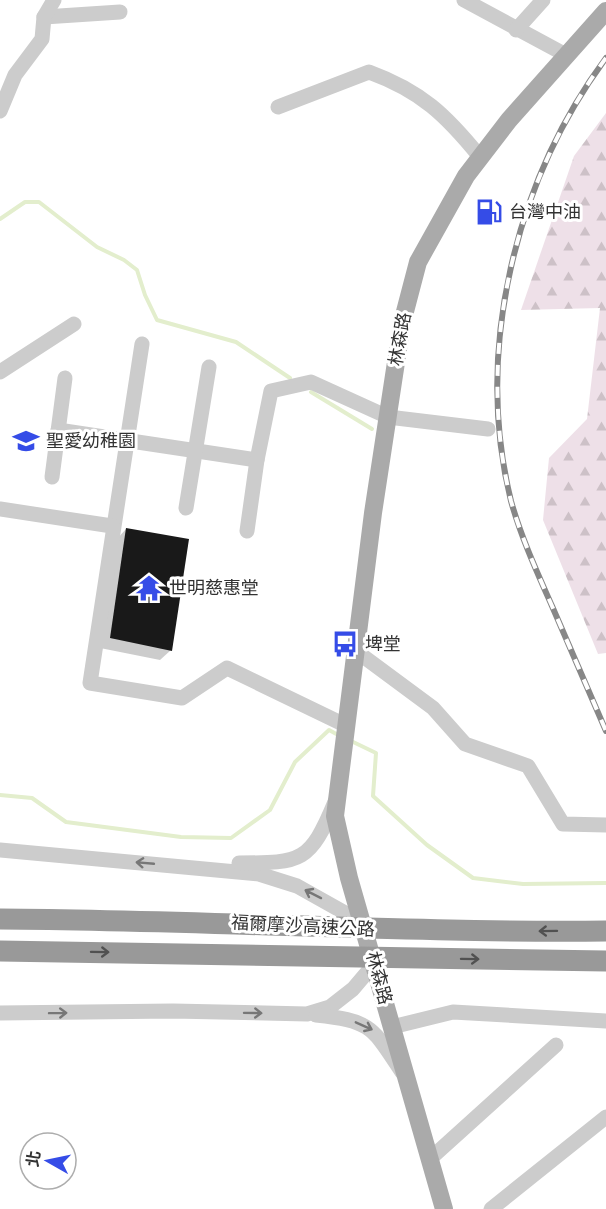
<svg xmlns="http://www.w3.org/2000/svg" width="606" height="1209" viewBox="0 0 606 1209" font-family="'Fira Sans Condensed','Noto Sans TC',sans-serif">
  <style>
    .forest { fill: url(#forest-firs) }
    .shadow { fill: #0003 }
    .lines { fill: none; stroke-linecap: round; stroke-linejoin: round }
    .stream { stroke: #e3eecd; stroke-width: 4 }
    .building { fill: #191919 }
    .minor { stroke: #ccc; stroke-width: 15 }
    .major { stroke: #aaa; stroke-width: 18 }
    .highway { stroke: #999; stroke-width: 21 }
    .rail-casing { stroke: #878787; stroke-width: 6 }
    .rail { stroke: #fff; stroke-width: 4; stroke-dasharray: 11; stroke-linecap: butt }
    .oneway { stroke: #777 }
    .oneway2 { stroke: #515151 }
    .labels { text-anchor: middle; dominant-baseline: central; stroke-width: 6; stroke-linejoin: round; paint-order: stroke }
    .poi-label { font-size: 18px; fill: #323232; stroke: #fff; text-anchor: start }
    .street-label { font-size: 18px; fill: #323232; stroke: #fff }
  </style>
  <defs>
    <pattern id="forest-firs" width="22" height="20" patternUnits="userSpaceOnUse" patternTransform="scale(1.5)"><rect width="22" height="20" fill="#eee0e8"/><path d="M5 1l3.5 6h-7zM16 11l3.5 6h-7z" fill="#cdc1c7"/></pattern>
  </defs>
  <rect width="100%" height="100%" fill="#fff"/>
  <!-- forest -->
  <polygon class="forest" points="606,113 606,653 598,654 543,520 549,458 587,419 600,308 521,310 574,156"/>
  <!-- shadow -->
  <polygon class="shadow" points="126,529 171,650 160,660 100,648 116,540"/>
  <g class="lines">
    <!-- stream -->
    <g class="stream">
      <polyline points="0,219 25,202 39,202 97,247 124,260 137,270 145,295 157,320 236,342 290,378"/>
      <polyline points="311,392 372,429"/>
      <polyline points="349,740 376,753 373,796 427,845 473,878 523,884 606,883"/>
      <polyline points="0,795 32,798 66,822 181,837 231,838 270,810 295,762 329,730 340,736"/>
    </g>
  </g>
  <!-- building -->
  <polygon class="building" points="126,528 189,539 172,651 110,638"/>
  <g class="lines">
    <!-- minor -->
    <g class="minor">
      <polyline points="464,0 566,55"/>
      <polyline points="44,17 120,12"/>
      <polyline points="516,30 543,0"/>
      <path d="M278 107 369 72C421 91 446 115 480 157"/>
      <polyline points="0,111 15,75 42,39 44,17 54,0"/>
      <polyline points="142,344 90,683 182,698 227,668 347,726"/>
      <polyline points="0,372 74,324"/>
      <polyline points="58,430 257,460"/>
      <polyline points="52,477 65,378"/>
      <polyline points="186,508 209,367"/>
      <polyline points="0,509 112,526"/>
      <polyline points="247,531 257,460 271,391 311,382 388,417 488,429"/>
      <polyline points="356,651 433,708 465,744 528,766 563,824 606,825"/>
      <polyline points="0,850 259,874 297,886 363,923"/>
      <path d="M239 863C302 863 310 862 335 802"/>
      <polyline points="0,1013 173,1011 307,1014 330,1007 353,989 375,963"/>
      <path d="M316 1015C372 1021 372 1027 402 1072"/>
      <polyline points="392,1027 453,1012 606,1021"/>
      <polyline points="431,1158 556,1045"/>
      <polyline points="491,1209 606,1117"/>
    </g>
    <!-- major -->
    <polyline class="major" points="444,1209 349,878 335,816 373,513 402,323 418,262 466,176 509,120 606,11"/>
    <!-- highway -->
    <g class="highway">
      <path d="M0 919C202 920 404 933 606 931"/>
      <polyline points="0,951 606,961"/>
    </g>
    <!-- rail casing -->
    <g class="rail-casing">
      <path id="rail" d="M606 58C515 181 474 351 511 501 521 537 537 572 552 606 570 648 588 689 606 731"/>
    </g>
    <!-- rail -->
    <use href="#rail" class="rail"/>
  </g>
  <!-- one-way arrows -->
  <defs><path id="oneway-shaft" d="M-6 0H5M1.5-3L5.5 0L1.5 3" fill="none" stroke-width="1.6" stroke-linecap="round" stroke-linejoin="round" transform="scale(1.5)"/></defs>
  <g class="oneway">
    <use href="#oneway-shaft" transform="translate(145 863) rotate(-175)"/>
    <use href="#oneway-shaft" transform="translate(313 894) rotate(-153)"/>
    <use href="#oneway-shaft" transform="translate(58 1013) rotate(-1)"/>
    <use href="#oneway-shaft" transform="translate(253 1013) rotate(1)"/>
    <use href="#oneway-shaft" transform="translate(364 1026) rotate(24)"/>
  </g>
  <g class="oneway2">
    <use href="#oneway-shaft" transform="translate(548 931) rotate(179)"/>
    <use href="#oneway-shaft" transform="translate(100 952) rotate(1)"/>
    <use href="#oneway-shaft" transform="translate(470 959) rotate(1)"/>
  </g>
  <!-- icons -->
  <defs>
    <g id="fuel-bare" transform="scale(2.07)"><path d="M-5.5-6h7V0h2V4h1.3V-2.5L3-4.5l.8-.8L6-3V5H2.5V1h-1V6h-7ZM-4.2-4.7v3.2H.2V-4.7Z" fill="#354ce7" stroke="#fff" stroke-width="2.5" paint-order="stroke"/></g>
    <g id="school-bare" transform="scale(2.07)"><path d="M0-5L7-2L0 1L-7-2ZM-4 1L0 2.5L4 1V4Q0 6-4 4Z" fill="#354ce7" stroke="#fff" stroke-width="2.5" paint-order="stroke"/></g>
    <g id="temple-bare" transform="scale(2.07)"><path d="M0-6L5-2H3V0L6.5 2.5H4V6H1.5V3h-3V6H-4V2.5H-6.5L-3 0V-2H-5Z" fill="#354ce7" stroke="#fff" stroke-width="2.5" paint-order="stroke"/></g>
    <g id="bus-bare" transform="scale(2.07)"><path d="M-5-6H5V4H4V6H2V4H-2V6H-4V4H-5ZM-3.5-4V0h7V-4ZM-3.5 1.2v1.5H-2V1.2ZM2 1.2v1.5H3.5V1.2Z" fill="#354ce7" stroke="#fff" stroke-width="2.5" paint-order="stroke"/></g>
  </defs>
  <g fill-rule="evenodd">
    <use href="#fuel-bare" x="489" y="212"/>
    <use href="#school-bare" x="26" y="441"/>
    <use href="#temple-bare" x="149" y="588"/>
    <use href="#bus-bare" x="345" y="644"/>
  </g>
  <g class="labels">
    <!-- poi labels -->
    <g class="poi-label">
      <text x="509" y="212">台灣中油</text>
      <text x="46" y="441">聖愛幼稚園</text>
      <text x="169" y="588">世明慈惠堂</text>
      <text x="365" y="644">埤堂</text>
    </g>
    <!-- street labels -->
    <g class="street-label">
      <text transform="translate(400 339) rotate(-80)">林森路</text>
      <text transform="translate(303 926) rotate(3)">福爾摩沙高速公路</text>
      <text transform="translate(379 978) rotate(75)">林森路</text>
    </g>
  </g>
  <!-- north arrow -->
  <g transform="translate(48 1161) rotate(279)"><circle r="28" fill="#ffffff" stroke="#adadad" stroke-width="1.5"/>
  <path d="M0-4.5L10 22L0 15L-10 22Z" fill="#354ce7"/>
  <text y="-9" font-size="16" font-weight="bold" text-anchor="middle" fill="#323232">北</text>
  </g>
</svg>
